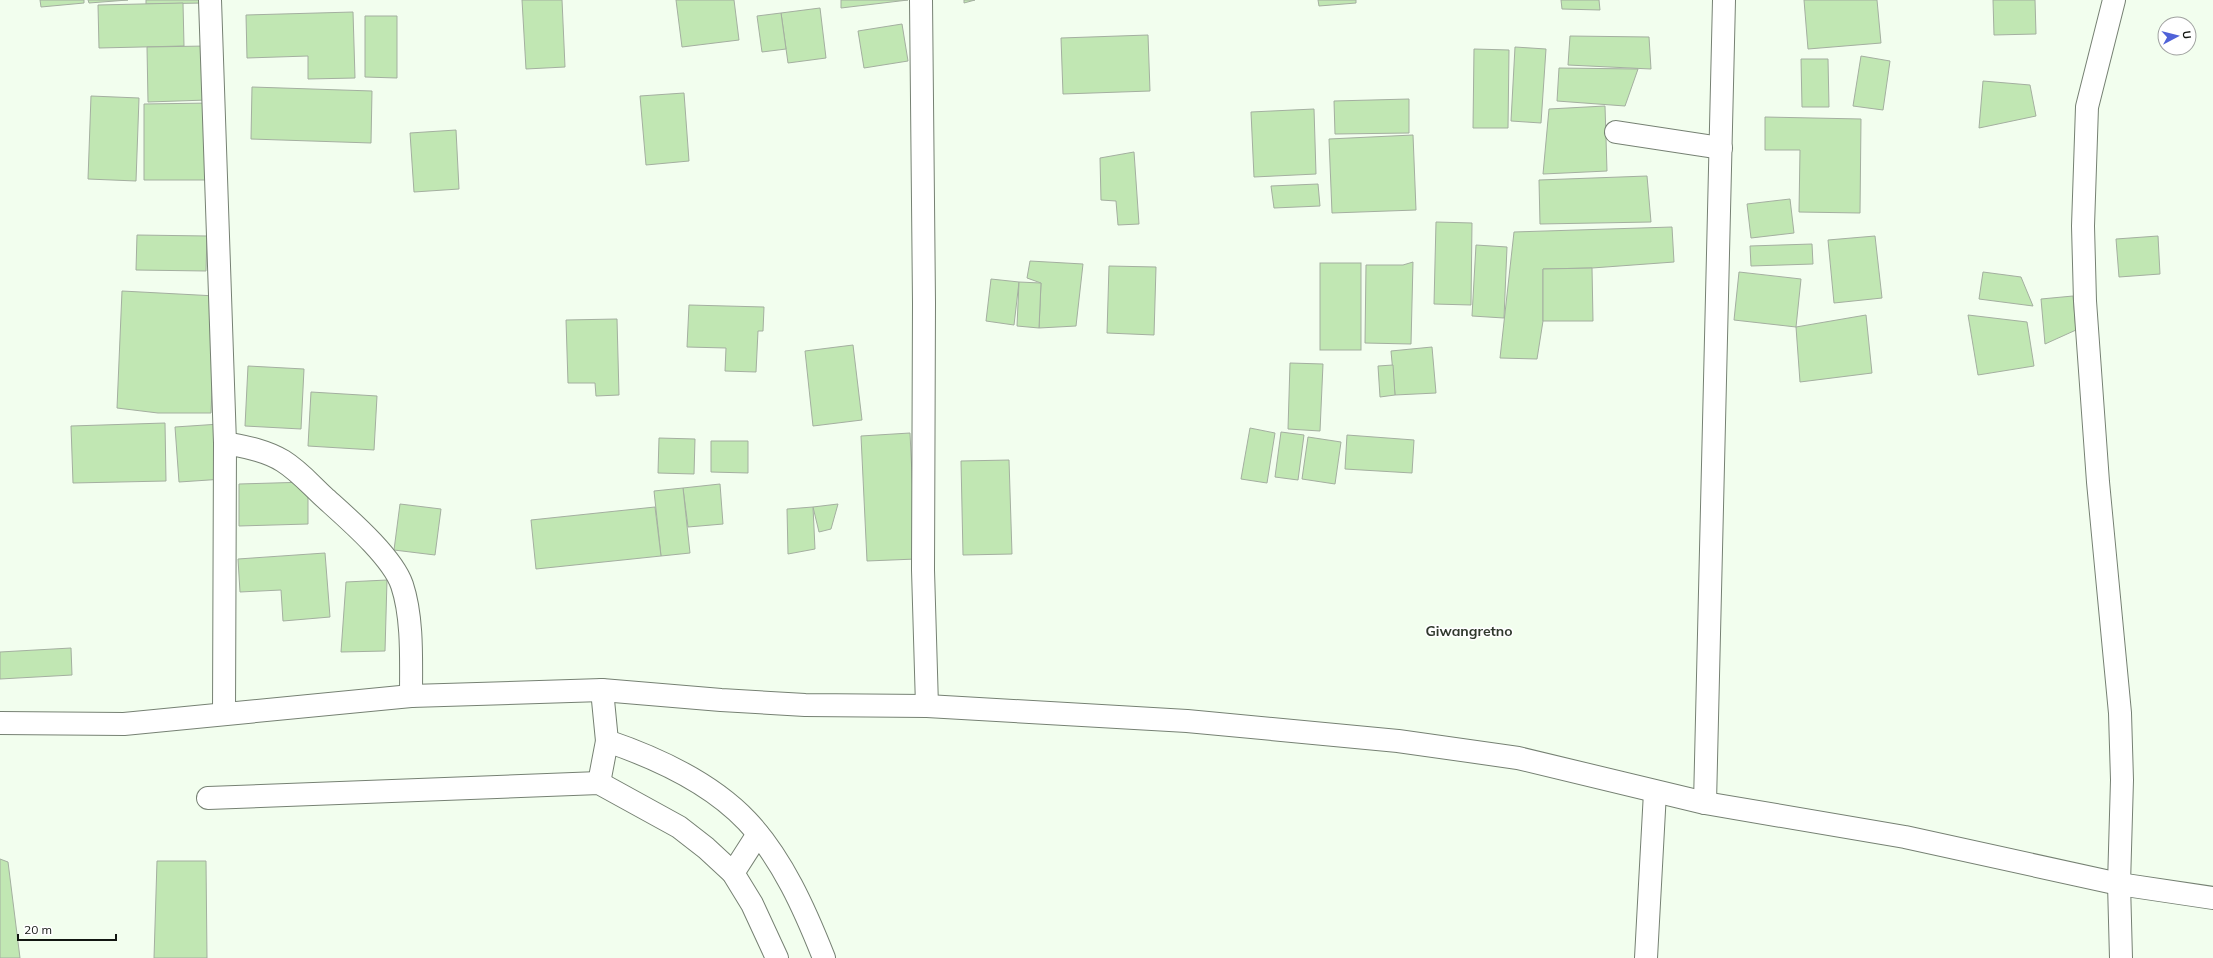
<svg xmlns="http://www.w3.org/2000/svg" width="2213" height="958" viewBox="0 0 2213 958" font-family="Mulish,sans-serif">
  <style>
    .building { fill: #c1e7b3; stroke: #a4afa0 }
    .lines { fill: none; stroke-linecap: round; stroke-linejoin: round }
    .street-casing { stroke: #768173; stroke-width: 24 }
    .street { stroke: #fff; stroke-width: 22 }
    .labels { text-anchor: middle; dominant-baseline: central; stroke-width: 3; stroke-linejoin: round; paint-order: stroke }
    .quarter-label { font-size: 14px; font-weight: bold; fill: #30392d; stroke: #fff }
  </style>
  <rect width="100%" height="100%" fill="#f2feee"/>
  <!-- building -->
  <g class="building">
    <polygon points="40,0 84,0 84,3 41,7"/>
    <polygon points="88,0 128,0 89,3"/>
    <polygon points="146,0 204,0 204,3 146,4"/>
    <polygon points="522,0 562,0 565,67 526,69"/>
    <polygon points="676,0 734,0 739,40 682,47"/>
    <polygon points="841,0 908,0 841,8"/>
    <polygon points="964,0 975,0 964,3"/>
    <polygon points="1318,0 1356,0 1356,3 1319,6"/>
    <polygon points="1561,0 1599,0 1600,10 1562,9"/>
    <polygon points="1804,0 1877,0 1881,43 1808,49"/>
    <polygon points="1993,0 2035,0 2036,34 1994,35"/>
    <polygon points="183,3 184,46 99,48 98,5"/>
    <polygon points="820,8 826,58 788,63 781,13"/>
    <polygon points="353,12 355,78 308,79 308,56 247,58 246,15"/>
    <polygon points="781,13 786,49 762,52 757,16"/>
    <polygon points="365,16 397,16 397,78 365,77"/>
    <polygon points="902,24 908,61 864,68 858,31"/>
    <polygon points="1148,35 1150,91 1063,94 1061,38"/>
    <polygon points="1570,36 1649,37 1651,69 1568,65"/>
    <polygon points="206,46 207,100 148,102 147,47"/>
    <polygon points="1515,47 1546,49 1541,123 1511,121"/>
    <polygon points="1474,49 1509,50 1508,128 1473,128"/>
    <polygon points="1861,56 1890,61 1883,110 1853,106"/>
    <polygon points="1801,59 1828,59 1829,107 1802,107"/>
    <polygon points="1559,68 1638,69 1625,106 1557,101"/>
    <polygon points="1983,81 2030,85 2036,116 1979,128"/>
    <polygon points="252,87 372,91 371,143 251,139"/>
    <polygon points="684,93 689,161 646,165 640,96"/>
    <polygon points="91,96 139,98 136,181 88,179"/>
    <polygon points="1409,99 1409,133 1335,134 1334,101"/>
    <polygon points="211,103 211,180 144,180 144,104"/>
    <polygon points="1605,106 1607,171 1543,174 1549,109"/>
    <polygon points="1314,109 1316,174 1254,177 1251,112"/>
    <polygon points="1765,117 1861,119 1860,213 1799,212 1800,150 1765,150"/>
    <polygon points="456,130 459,189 414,192 410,133"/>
    <polygon points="1413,135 1416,210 1332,213 1329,139"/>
    <polygon points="1134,152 1139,224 1118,225 1116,201 1101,200 1100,158"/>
    <polygon points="1647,176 1651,222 1540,224 1539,180"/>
    <polygon points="1318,184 1320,206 1274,208 1271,186"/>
    <polygon points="1790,199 1794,233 1751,238 1747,204"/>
    <polygon points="1436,222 1472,223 1471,305 1434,304"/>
    <polygon points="1672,227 1674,262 1592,268 1543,269 1543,321 1537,359 1500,358 1514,232"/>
    <polygon points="137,235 207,236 206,271 136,270"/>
    <polygon points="1875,236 1882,298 1834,303 1828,240"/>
    <polygon points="2158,236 2160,274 2119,277 2116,239"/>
    <polygon points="1812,244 1813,264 1751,266 1750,246"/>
    <polygon points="1476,245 1507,247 1504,318 1472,316"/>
    <polygon points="1030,261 1083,264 1076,326 1039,328 1041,283 1027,278"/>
    <polygon points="1413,262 1411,344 1365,343 1366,265 1403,265"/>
    <rect x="1320" y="263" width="41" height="87"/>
    <polygon points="1109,266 1156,267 1154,335 1107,333"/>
    <polygon points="1592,268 1593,321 1543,321 1543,269"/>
    <polygon points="1739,272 1801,279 1796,327 1734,320"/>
    <polygon points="1983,272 2021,277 2033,306 1979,299"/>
    <polygon points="991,279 1019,282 1014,325 986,321"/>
    <polygon points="1019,282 1041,283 1039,328 1017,326"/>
    <polygon points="122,291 216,296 211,413 158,413 117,408"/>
    <polygon points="2073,296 2076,330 2045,344 2041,299"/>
    <polygon points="689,305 764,307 763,331 758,331 756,372 725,371 726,348 687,347"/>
    <polygon points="1866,315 1872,373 1800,382 1796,327"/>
    <polygon points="1968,315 2027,322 2034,366 1978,375"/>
    <polygon points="617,319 619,395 596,396 595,383 568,383 566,320"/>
    <polygon points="853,345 862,420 813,426 805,351"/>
    <polygon points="1432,347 1436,393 1395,395 1391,351"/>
    <polygon points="1290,363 1323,364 1320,431 1288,429"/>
    <polygon points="1393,365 1395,395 1380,397 1378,366"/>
    <polygon points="248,366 304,369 301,429 245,426"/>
    <polygon points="311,392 377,396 374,450 308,446"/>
    <polygon points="165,423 166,481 73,483 71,426"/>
    <polygon points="220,424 224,479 179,482 175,427"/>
    <polygon points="1250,428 1275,433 1267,483 1241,479"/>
    <polygon points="1281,432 1304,435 1298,480 1275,477"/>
    <polygon points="910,433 916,559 867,561 861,436"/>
    <polygon points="1347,435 1414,440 1412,473 1345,469"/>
    <polygon points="1308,437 1341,442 1335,484 1302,479"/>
    <polygon points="659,438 695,439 694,474 658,473"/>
    <polygon points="711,441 748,441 748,473 711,472"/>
    <polygon points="1009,460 1012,554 963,555 961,461"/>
    <polygon points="308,482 308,524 239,526 239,484"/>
    <polygon points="720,484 723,524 688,527 683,488"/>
    <polygon points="683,488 690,553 661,556 654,491"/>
    <polygon points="400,504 441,509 435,555 394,550"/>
    <polygon points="838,504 831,529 819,532 813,507"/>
    <polygon points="655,507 661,556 536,569 531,520"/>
    <polygon points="813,507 815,549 788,554 787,509"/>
    <polygon points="325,553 330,617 283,621 281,590 240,592 238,559"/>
    <polygon points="387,580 385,651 341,652 346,582"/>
    <polygon points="71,648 72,675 0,679 0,652"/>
    <polygon points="0,859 8,862 20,958 0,958"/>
    <polygon points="157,861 206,861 207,958 154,958"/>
  </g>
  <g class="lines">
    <!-- street casing -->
    <g class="street-casing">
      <g id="street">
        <polyline points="210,0 225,443 224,714"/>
        <polyline points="921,0 924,303 923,570 927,706"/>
        <polyline points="2114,0 2087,107 2083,226 2085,301 2098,482 2120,713 2122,780 2119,884 2121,958"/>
        <polyline points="1616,132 1721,148"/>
        <path d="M225 443C245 447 265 450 283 461 299 471 310 484 324 497 346 517 392 556 402 585 413 618 411 661 411 696"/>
        <path d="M602 690 607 741C657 758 710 782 747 821 782 858 805 910 824 958"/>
        <polyline points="0,723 124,724 411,696 602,690 721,700 805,705 927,706 1187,721 1398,741 1518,758 1705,803 1905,837 2119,884 2213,898"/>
        <polyline points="599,783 607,741"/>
        <polyline points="208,798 599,783 679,827 706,848 733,873 752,904 777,958"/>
        <polyline points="1705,803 1724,0"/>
        <polyline points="733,873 758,834"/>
        <polyline points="1646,958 1655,792"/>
      </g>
    </g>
    <!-- street -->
    <use href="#street" class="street"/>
  </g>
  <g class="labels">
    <!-- quarter labels -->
    <g class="quarter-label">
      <text x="1469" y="631">Giwangretno</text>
    </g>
  </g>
  <!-- north arrow -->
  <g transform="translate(2177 36) rotate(83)"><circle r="19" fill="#ffffff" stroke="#a0a2a0"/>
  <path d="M0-3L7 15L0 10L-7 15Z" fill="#4f62d8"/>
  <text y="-6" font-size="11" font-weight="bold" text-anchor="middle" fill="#121611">U</text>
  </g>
  <!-- scale -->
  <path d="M18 934v6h98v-6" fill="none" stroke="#121611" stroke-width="2"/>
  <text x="24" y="934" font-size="12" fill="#121611" stroke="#ffffff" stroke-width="3" paint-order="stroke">20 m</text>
</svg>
